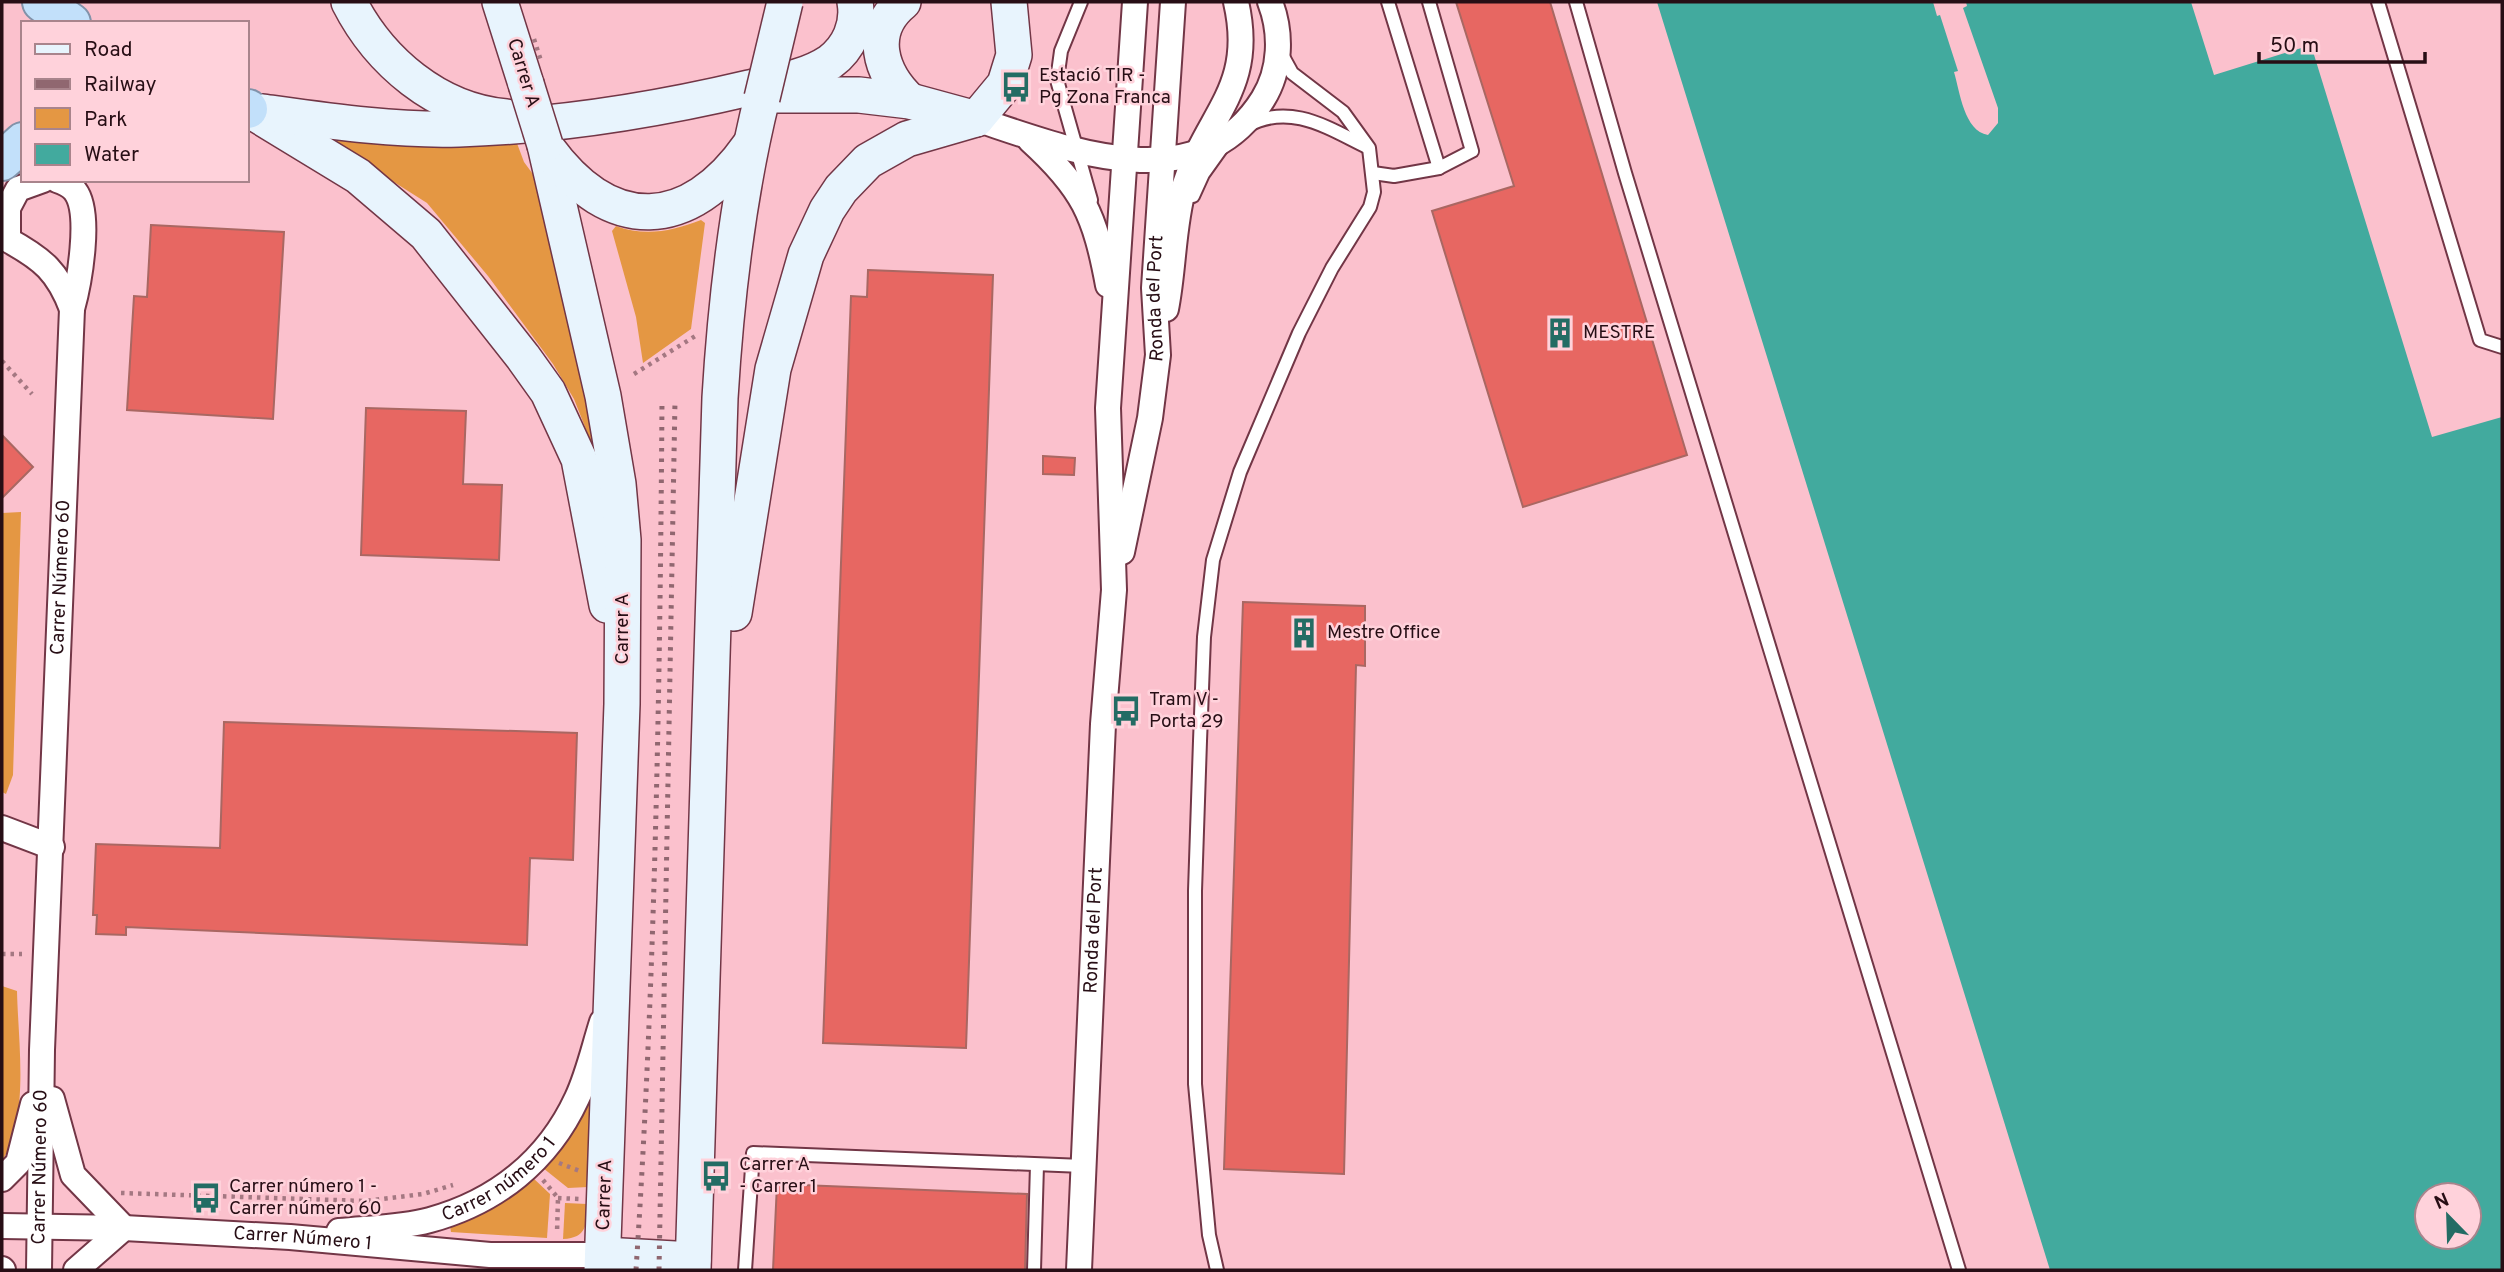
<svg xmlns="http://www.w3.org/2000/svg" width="2504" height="1272" viewBox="0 0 2504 1272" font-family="Overpass,sans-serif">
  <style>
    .green { fill: #e49743 }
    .water { fill: #42aa9e; fill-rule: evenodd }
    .building { fill: #e76762; stroke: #a96762; stroke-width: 2 }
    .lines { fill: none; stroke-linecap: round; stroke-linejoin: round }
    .service-casing { stroke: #723646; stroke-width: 16 }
    .minor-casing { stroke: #723646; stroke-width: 28 }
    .secondary-casing { stroke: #723646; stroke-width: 38 }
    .trunk-casing { stroke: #8292a9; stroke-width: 42 }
    .path { stroke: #a47882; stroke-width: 4.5; stroke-dasharray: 3.5 5; stroke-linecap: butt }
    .service { stroke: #fff; stroke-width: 12 }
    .minor { stroke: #fff; stroke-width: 24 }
    .secondary { stroke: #e8f4fd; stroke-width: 35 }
    .trunk { stroke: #c2e0fa; stroke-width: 38 }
    .rail { stroke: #906770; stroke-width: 5; stroke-dasharray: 3.5 7; stroke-linecap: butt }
    .secondary-bridge-casing { stroke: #723646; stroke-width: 38; stroke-linecap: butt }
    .path-bridge { stroke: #a47882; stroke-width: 4.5; stroke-dasharray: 3.5 5; stroke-linecap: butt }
    .secondary-bridge { stroke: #e8f4fd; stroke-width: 35 }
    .labels { text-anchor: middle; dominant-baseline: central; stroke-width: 5; stroke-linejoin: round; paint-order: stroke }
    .street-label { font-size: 19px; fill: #270e15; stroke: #ffd2db }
    .poi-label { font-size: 19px; fill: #270e15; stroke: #ffd2db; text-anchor: start }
  </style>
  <rect width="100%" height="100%" fill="#fbc1cd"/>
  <!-- green -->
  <g class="green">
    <polygon points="326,131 515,138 524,162 535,177 602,470 574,399 553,364 488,276 427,203 326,139"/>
    <path d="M701 220 705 223 691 329 643 363 636 317 612 231 616 226C646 237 672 231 701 220Z"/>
    <polygon points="21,512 13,775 6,794 2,792 2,513"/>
    <path d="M2 986 17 991C18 1042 30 1117 2 1161Z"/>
    <polygon points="587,1103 590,1104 588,1187 568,1188 543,1168"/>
    <polygon points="532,1177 550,1194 547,1238 451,1232 450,1226"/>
    <path d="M565 1203 587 1204C587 1224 587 1238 563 1239Z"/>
  </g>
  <!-- water -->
  <path class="water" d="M1657 2H1933L1937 16 1940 15 1958 71 1954 72C1960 92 1964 131 1988 135L1998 123V108L1963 8 1967 6 1966 2H2191L2214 75 2311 45 2432 437 2502 417V1270H2050ZM2427 1195H2469V1237H2427Z"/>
  <!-- building -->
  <g class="building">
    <polygon points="1456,2 1550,2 1687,455 1523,507 1432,211 1514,186"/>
    <polygon points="151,225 284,232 273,419 127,410 134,296 147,297"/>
    <polygon points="868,270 993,275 966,1048 823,1043 851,296 867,297"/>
    <polygon points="366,408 466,411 463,484 502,485 499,560 361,555"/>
    <polygon points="2,435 33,467 2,498"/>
    <polygon points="1043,456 1075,458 1074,475 1043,474"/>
    <polygon points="1243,602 1365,606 1365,666 1356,665 1344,1174 1224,1169"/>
    <polygon points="224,722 577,733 573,860 530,858 527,945 126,927 126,935 96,934 97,915 93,915 96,844 220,848"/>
    <polygon points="777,1184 1027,1194 1025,1270 773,1270"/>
  </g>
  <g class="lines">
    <!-- service casing -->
    <g class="service-casing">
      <g id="service">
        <polyline points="1081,2 1061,51 1057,80 1091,200"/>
        <polyline points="1429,2 1472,151 1439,168"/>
        <polyline points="1576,2 1625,173 1959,1270"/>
        <polyline points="2378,2 2480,340 2502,347"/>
        <path d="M1247 126C1290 102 1328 128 1367 147"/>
        <polyline points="1373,173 1394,176 1439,168 1388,2"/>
        <polyline points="1193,196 1203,174 1223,146"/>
        <polyline points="745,1270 753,1153 1083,1166"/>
        <polyline points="1034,1270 1037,1165"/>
        <polyline points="1217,1270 1209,1235 1195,1084 1195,891 1200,741 1204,637 1213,560 1240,472 1299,333 1332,268 1370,207 1374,192 1369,148 1343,112 1292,73 1281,53"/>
      </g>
    </g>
    <!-- minor casing -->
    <g class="minor-casing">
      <g id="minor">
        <path d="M976 119C1067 149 1198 203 1263 99 1281 70 1282 33 1270 2"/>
        <path d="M1030 140C1083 188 1095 215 1108 285"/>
        <path d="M43 180 18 189 8 208V240C43 259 58 272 72 309"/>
        <path d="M1166 309C1174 269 1173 224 1184 187 1207 113 1256 89 1236 2"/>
        <path id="s1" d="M1122 552 1150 418 1158 355 1154 288 1173 2"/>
        <polyline points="2,828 52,847"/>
        <polyline points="52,1099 73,1175 124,1228 76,1270"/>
        <polyline points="2,1179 18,1163 33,1104"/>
        <path id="s2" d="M2 1226 124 1228 290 1237 490 1255H603"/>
        <path id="s3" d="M339 1231C368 1228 401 1228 430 1220 496 1202 548 1161 577 1098 588 1075 594 1047 602 1022"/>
        <polyline points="2,1269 3,1270"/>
        <path id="s4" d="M39 1270 42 1050 72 309C79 284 92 213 75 191 71 186 63 182 57 180"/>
        <path id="s5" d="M1079 1270 1103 724 1114 590 1108 408 1135 2"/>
      </g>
    </g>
    <!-- secondary casing -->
    <g class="secondary-casing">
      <g id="secondary">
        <path d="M349 2C379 61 437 111 506 117"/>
        <polyline points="500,2 526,84"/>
        <path d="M903 2C867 31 880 73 910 101"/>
        <polyline points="768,95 859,95 910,101 976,119"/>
        <polyline points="248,109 358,176 426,234 523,357 548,392 579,459 607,605"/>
        <path d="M263 112C328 121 395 131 459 129 555 126 656 110 749 88 776 82 806 78 830 62 849 48 859 25 855 2"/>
        <polyline points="545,145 603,396 618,484 623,540 622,704 602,1270"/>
        <path d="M547 148C611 235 689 232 750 145"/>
        <polyline points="734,613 773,369 806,255 827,210 841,189 868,161 907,139 976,119 1005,84 1014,55 1009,2"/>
        <polyline points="603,1255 693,1260"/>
        <path d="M693 1270 720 398C726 298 738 195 762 98"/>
      </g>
    </g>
    <!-- trunk casing -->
    <g class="trunk-casing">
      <g id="trunk">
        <polyline points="42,2 71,23"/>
        <polyline points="247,109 248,109"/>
        <polyline points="2,161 23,142"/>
      </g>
    </g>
    <!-- path -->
    <g class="path">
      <polyline points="2,361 32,394"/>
      <polyline points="634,374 697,335"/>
      <polyline points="2,954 22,954"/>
      <polyline points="559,1163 580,1171"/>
      <polyline points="543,1180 558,1198 557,1233"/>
      <polyline points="121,1193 365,1201 423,1194 453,1185"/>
      <polyline points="558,1198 579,1199"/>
    </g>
    <!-- service -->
    <use href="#service" class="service"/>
    <!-- minor -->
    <use href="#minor" class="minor"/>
    <!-- secondary -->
    <use href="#secondary" class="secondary"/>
    <!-- trunk -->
    <use href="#trunk" class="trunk"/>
    <!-- rail -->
    <g class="rail">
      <path d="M636 1270C655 981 660 690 662 400"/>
      <polyline points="659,1270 675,401"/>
    </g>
    <!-- secondary-bridge casing -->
    <g class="secondary-bridge-casing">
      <g id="secondary-bridge">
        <polyline points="526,84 545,145"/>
        <polyline points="762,98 785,2"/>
      </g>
    </g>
    <!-- path-bridge -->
    <polyline class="path-bridge" points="534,39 541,61"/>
    <!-- secondary-bridge -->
    <use href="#secondary-bridge" class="secondary-bridge"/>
  </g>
  <!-- icons -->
  <defs>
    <g id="bus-bare" transform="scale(2.415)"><path d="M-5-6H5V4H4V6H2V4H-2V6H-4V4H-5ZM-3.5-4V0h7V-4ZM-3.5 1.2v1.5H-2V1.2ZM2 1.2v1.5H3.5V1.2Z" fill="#236c64" stroke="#ffd2db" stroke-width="2.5" paint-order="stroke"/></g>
    <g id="building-bare" transform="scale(2.415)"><path d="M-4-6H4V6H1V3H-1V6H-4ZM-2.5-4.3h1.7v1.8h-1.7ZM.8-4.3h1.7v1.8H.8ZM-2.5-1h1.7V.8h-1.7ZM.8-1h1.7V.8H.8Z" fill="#236c64" stroke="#ffd2db" stroke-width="2.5" paint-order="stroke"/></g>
  </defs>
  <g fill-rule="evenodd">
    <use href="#bus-bare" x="1016" y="87"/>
    <use href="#building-bare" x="1560" y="333"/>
    <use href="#building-bare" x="1304" y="633"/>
    <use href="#bus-bare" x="1126" y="711"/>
    <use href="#bus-bare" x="716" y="1176"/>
    <use href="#bus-bare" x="206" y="1198"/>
  </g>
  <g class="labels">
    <!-- street labels -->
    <g class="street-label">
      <text transform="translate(523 73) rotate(73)">Carrer A</text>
      <text stroke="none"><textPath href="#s1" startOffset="257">Ronda del Port</textPath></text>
      <text stroke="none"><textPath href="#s4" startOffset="693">Carrer Número 60</textPath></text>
      <text transform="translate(623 629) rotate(-90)">Carrer A</text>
      <text stroke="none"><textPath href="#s5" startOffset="340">Ronda del Port</textPath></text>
      <text stroke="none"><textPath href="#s4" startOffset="103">Carrer Número 60</textPath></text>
      <text stroke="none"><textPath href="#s3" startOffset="173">Carrer número 1</textPath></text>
      <text transform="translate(605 1195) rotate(-88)">Carrer A</text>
      <text stroke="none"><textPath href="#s2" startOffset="301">Carrer Número 1</textPath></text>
    </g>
    <!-- poi labels -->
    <g class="poi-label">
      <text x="1039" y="76">Estació TIR -<tspan x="1039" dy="22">Pg Zona Franca</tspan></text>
      <text x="1583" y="333">MESTRE</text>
      <text x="1327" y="633">Mestre Office</text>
      <text x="1149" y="700">Tram V -<tspan x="1149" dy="22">Porta 29</tspan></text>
      <text x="739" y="1165">Carrer A<tspan x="739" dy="22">- Carrer 1</tspan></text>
      <text x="229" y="1187">Carrer número 1 -<tspan x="229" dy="22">Carrer número 60</tspan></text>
    </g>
  </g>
  <!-- border -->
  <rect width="2504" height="1272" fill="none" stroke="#270e15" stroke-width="7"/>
  <!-- legend -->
  <rect x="21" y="21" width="228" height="161" fill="#ffd2db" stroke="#a9848c" stroke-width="2"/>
  <rect x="35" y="44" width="35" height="10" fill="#e8f4fd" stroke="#a9848c" stroke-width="2"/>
  <text x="84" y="56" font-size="21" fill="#270e15">Road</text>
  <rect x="35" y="79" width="35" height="10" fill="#906770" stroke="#a9848c" stroke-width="2"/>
  <text x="84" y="91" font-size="21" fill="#270e15">Railway</text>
  <rect x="35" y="108" width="35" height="21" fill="#e49743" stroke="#a9848c" stroke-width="2"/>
  <text x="84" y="126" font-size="21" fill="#270e15">Park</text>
  <rect x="35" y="144" width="35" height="21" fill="#42aa9e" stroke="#a9848c" stroke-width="2"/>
  <text x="84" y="161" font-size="21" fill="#270e15">Water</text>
  <!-- north arrow -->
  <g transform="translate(2448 1216) rotate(337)"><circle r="33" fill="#ffd2db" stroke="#a9848c" stroke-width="2"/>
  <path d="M0-5L12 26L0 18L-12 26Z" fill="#236c64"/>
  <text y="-10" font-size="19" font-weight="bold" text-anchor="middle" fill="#270e15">N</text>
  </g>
  <!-- scale -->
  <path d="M2259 52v10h166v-10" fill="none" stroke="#270e15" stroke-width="3.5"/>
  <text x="2270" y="52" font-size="21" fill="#270e15" stroke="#ffd2db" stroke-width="5" paint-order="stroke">50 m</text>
</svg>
